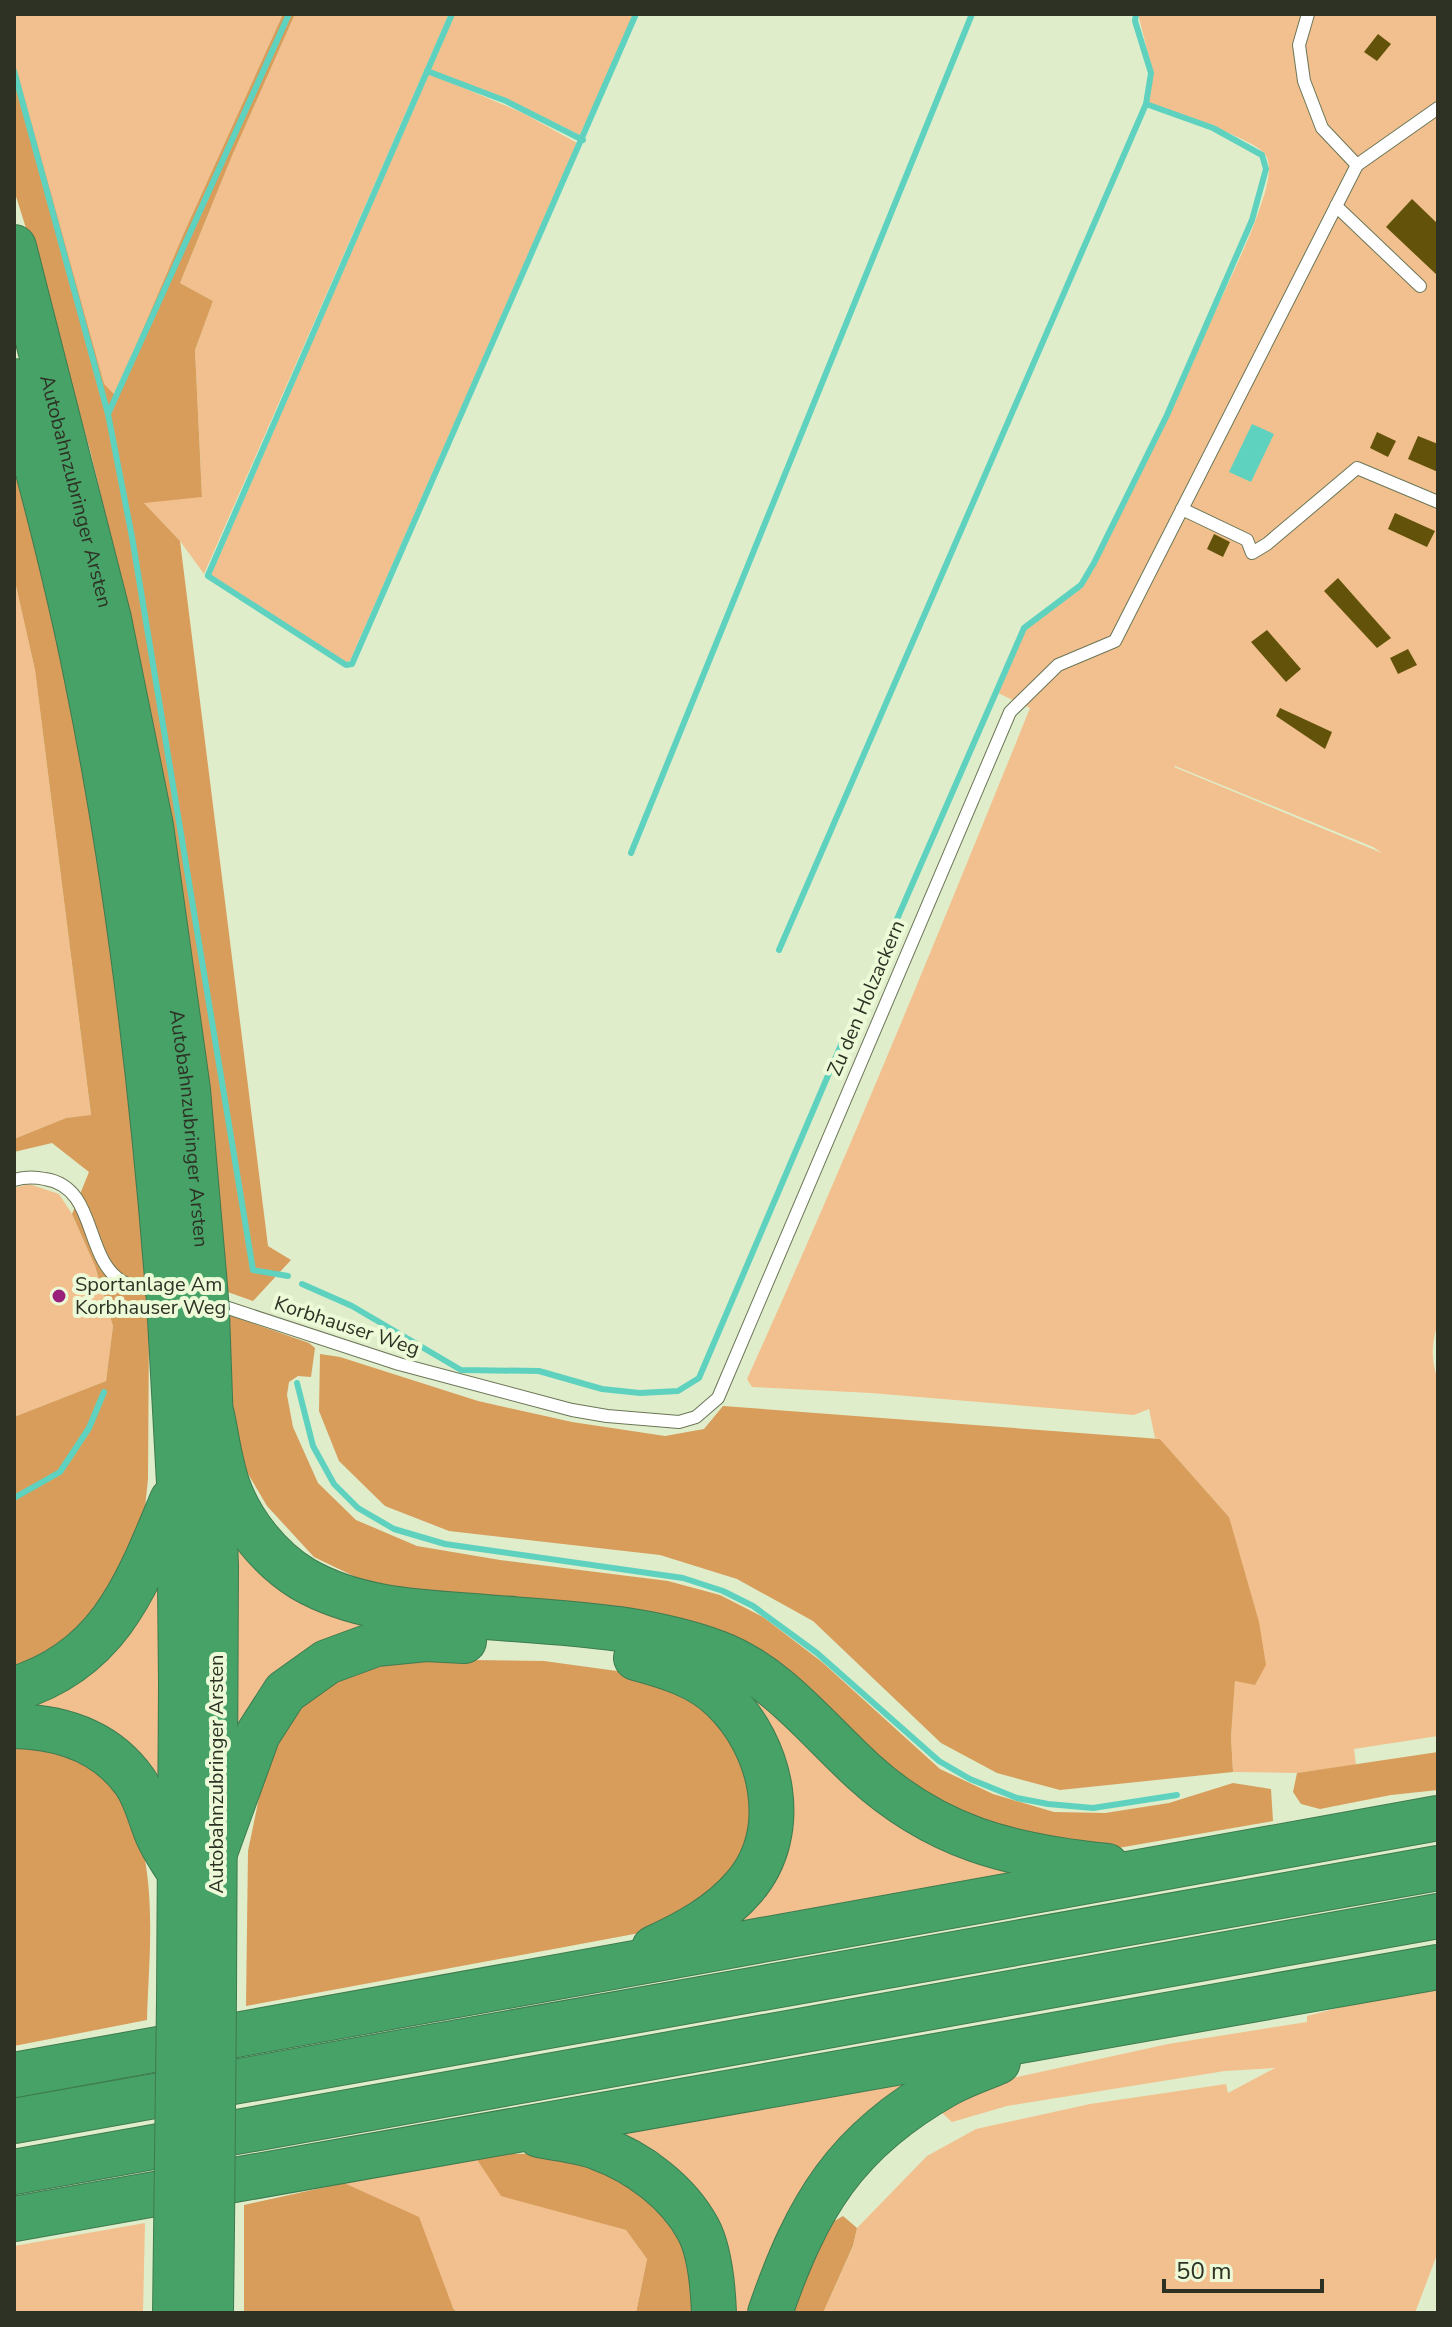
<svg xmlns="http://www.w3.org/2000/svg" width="1452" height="2327" viewBox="0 0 1452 2327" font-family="'Nunito Sans',sans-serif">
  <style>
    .green { fill: #f2c08e; fill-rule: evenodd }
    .forest { fill: #d89c5b }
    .water { fill: #5fd2bf }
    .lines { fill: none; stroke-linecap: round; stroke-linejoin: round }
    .stream { stroke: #5fd2bf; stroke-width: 6 }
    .building { fill: #63530a }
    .lane-casing { stroke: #6b7657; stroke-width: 14 }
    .highway-casing { stroke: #3e7b50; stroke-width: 46 }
    .lane { stroke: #fff; stroke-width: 12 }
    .highway { stroke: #47a267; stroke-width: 44 }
    .highway-bridge-casing { stroke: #3e7b50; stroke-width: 46; stroke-linecap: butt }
    .highway-bridge { stroke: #47a267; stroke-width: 44 }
    .poi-dot { fill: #99217a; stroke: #edfad7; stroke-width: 3 }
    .labels { text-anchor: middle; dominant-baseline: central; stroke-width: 8; stroke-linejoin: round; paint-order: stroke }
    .street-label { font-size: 20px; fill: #2d3225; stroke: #edfad7 }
    .poi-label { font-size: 20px; fill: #2d3225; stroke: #edfad7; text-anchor: start }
  </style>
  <rect width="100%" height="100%" fill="#e0edca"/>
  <!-- green -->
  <g class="green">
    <polygon points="14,14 283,14 183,235 115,395 104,385 14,60"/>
    <polygon points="295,14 449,14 204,574 180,541 143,502 202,496 195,350 213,301 180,283 232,156"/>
    <polygon points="454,14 634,14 580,135 529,110 429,71"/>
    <path d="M1138 14H1438V1324C1431 1342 1431 1362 1438 1379V1736L1354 1749 1356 1765 1297 1773 1233 1772 1231 1737 1235 1680 1229 1517 1160 1439 1155 1438 1149 1409 1134 1415 871 1393 752 1387 747 1379C847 1158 939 933 1030 708L998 693 1026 629 1082 586 1096 563C1136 480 1177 398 1214 314 1228 283 1244 251 1256 219 1261 203 1276 170 1265 154 1253 138 1170 111 1148 103L1153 73ZM1175 766 1373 847 1382 853 1174 767Z"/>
    <polygon points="428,73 523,113 577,143 350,661 346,662 211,575"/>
    <polygon points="14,577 35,670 91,1116 66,1118 14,1139"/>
    <polygon points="29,1184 59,1194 72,1214 95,1266 113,1326 106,1381 14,1417 14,1188"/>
    <polygon points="236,1527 284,1580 680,1650 1058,1871 692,1940 629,1644 434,1627 236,1749"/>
    <polygon points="158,1570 165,1811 14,1712"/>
    <polygon points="1438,1982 1438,2252 1415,2313 823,2313 853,2247 857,2228 927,2156 976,2129 1090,2104 1226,2084 1228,2093 1275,2068 1225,2071 1007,2106 952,2122 941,2112 948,2100 1008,2079 1168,2044 1307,2022 1307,2016"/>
    <polygon points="938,2076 761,2313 724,2313 574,2134"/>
    <polygon points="476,2158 566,2213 626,2230 647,2259 636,2313 458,2313 344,2183"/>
    <polygon points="145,2223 143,2313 14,2313 14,2246"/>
  </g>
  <!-- forest -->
  <g class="forest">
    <polygon points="283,14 295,14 232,156 180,283 213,301 195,350 202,497 144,503 180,541 268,1246 291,1260 253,1301 222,1290 182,914 144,678 91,454 41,276 14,190 14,60 104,384 115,395 183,235"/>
    <polygon points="14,441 74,704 104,883 137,1178 149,1326 148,1479 142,1536 96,1619 14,1674 14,1417 106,1381 113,1326 95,1266 72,1214 89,1172 52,1143 14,1152 14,1139 66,1118 91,1115 35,670 14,577"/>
    <polygon points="226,1314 309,1343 315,1348 311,1377 298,1376 289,1382 287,1395 293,1427 318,1483 356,1520 417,1546 500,1560 668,1581 720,1595 763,1617 822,1662 940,1769 993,1794 1054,1812 1105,1813 1169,1803 1233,1783 1271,1789 1273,1821 1118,1848 1055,1848 909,1790 842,1726 478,1598 370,1584 314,1557 267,1506 244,1467 233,1430"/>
    <polygon points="320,1354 340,1357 478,1401 572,1422 665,1436 704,1429 723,1406 1160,1439 1229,1517 1259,1622 1266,1665 1255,1685 1235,1681 1231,1737 1233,1772 1060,1790 997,1773 941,1743 813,1621 737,1579 660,1555 449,1531 385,1506 339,1461 319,1411"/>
    <polygon points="392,1659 544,1661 617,1671 672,1683 745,1741 754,1835 730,1876 698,1906 645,1932 246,2006 248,1851 261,1788 279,1733 315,1687"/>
    <path d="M14 1740C32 1746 83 1757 95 1767 166 1823 149 1940 147 2020L14 2046Z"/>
    <polygon points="1438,1752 1438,1790 1391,1795 1320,1809 1301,1804 1293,1792 1297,1773"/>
    <polygon points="564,2153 609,2163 692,2241 701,2313 636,2313 647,2259 626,2230 501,2196 476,2158 510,2154"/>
    <polygon points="344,2183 419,2217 453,2308 458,2313 244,2313 244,2205"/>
    <polygon points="843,2216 857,2228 853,2246 823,2313 786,2313 824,2227"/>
  </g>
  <!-- water -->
  <polygon class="water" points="1252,424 1274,434 1251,482 1229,472"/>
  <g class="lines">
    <!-- stream -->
    <g class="stream">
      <polyline points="14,71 108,414 132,537 253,1270 288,1276"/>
      <polyline points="427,71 506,101 583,140"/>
      <polyline points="108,414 289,14"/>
      <polyline points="208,575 452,14"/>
      <polyline points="208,576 346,665 352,664 636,14"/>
      <polyline points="631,853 972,14"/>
      <polyline points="779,950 1146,104 1151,73 1135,21 1136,14"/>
      <polyline points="860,1004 1024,628 1081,585 1094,563 1167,415 1252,220 1266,169 1262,155 1213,128 1146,104"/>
      <polyline points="302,1284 352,1306 461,1370 539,1371 602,1389 640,1393 678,1391 699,1378 841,1045"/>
      <polyline points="297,1383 313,1446 334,1484 358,1508 394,1529 445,1544 683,1578 723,1591 753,1606 817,1653 939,1761 970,1779 1017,1798 1048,1804 1093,1808 1177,1795"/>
      <polyline points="14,1498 60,1472 89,1428 104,1392"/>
    </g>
  </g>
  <!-- building -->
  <g class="building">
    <polygon points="1378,34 1391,44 1377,61 1364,52"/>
    <polygon points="1412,199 1438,224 1438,276 1386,227"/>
    <polygon points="1377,432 1396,441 1388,457 1370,448"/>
    <polygon points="1418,436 1438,444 1438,472 1408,459"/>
    <polygon points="1395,513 1435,531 1427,547 1388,529"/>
    <polygon points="1214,534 1230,542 1223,557 1207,549"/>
    <polygon points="1338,578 1391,638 1377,648 1324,591"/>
    <polygon points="1267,630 1301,669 1286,682 1251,642"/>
    <polygon points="1408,649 1417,665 1398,674 1390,658"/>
    <polygon points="1280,708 1332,732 1325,749 1276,716"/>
  </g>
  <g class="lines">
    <!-- lane casing -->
    <g class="lane-casing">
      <g id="lane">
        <polyline points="1308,14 1299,45 1304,81 1322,128 1357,165"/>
        <polyline points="1336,206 1420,286"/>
        <polyline points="1182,509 1247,540 1252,553 1267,544 1357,468 1438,502"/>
        <path d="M14 1180C24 1177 35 1177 45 1179 98 1187 83 1259 123 1282 133 1288 149 1288 160 1291"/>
        <polyline points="213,1303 399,1364 572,1410 607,1416 679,1422 696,1417 718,1398 1010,712 1058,665 1115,641 1357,165 1438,108"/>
      </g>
    </g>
    <!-- highway casing -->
    <g class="highway-casing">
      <g id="highway">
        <path id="s1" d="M14 247 109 619 151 826 188 1090 205 1286"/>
        <path d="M14 381C40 478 66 575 86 674 127 873 151 1076 167 1278"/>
        <polyline points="169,1301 179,1483 181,1684 179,2001"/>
        <polyline points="207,1312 216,1567 214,1996"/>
        <path d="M212 1415C217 1438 220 1464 228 1486 241 1523 270 1559 303 1579 355 1609 415 1612 473 1616 556 1623 640 1624 718 1653 776 1675 819 1731 863 1771 936 1838 1011 1856 1107 1866"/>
        <path d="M636 1658C666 1666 700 1676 723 1699 772 1746 792 1831 744 1887 720 1915 687 1933 654 1948"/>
        <path d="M14 1689C110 1660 137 1584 172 1500"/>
        <path d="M14 1726C61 1727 106 1741 135 1782 146 1798 150 1817 157 1834 162 1846 169 1856 176 1867"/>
        <polyline points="216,1850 258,1734 285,1692 327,1662 376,1644 426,1639 464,1641"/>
        <polyline points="14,2075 1438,1818"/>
        <polyline points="14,2121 1438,1868"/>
        <path d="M539 2135C558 2139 581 2141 599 2148 638 2162 678 2192 698 2229 710 2251 713 2288 714 2313"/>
        <polyline points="14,2172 1438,1916"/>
        <polyline points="14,2219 1438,1967"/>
        <polyline points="175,2313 176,2235"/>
        <polyline points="211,2313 212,2229"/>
        <path d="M770 2313C807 2206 845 2141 947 2084 963 2075 981 2069 998 2062"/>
      </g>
    </g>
    <!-- lane -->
    <use href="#lane" class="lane"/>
    <!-- highway -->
    <use href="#highway" class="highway"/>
    <!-- highway-bridge casing -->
    <g class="highway-bridge-casing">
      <g id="highway-bridge">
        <polyline points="167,1278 169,1301"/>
        <polyline points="205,1286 207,1312"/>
        <polyline points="212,2229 214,1996"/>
        <polyline points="176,2235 179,2001"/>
      </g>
    </g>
    <!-- highway-bridge -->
    <use href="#highway-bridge" class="highway-bridge"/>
  </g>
  <!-- markers -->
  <circle class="poi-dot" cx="59" cy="1296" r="8"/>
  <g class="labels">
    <!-- street labels -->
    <g class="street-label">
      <text stroke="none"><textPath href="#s1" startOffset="252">Autobahnzubringer Arsten</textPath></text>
      <text transform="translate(866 998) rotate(-67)">Zu den Holzackern</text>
      <text stroke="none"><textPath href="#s1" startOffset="900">Autobahnzubringer Arsten</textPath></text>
      <text transform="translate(347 1326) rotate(18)">Korbhauser Weg</text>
      <text transform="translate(216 1774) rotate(-90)">Autobahnzubringer Arsten</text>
    </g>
    <!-- poi labels -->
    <g class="poi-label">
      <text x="75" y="1284">Sportanlage Am<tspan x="75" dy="23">Korbhauser Weg</tspan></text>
    </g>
  </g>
  <!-- border -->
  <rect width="1452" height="2327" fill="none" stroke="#2d3225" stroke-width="32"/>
  <!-- scale -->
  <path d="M1164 2279v12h158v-12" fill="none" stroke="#2d3225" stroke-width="4"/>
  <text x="1176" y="2279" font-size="24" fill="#2d3225" stroke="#edfad7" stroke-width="6" paint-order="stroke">50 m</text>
</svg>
